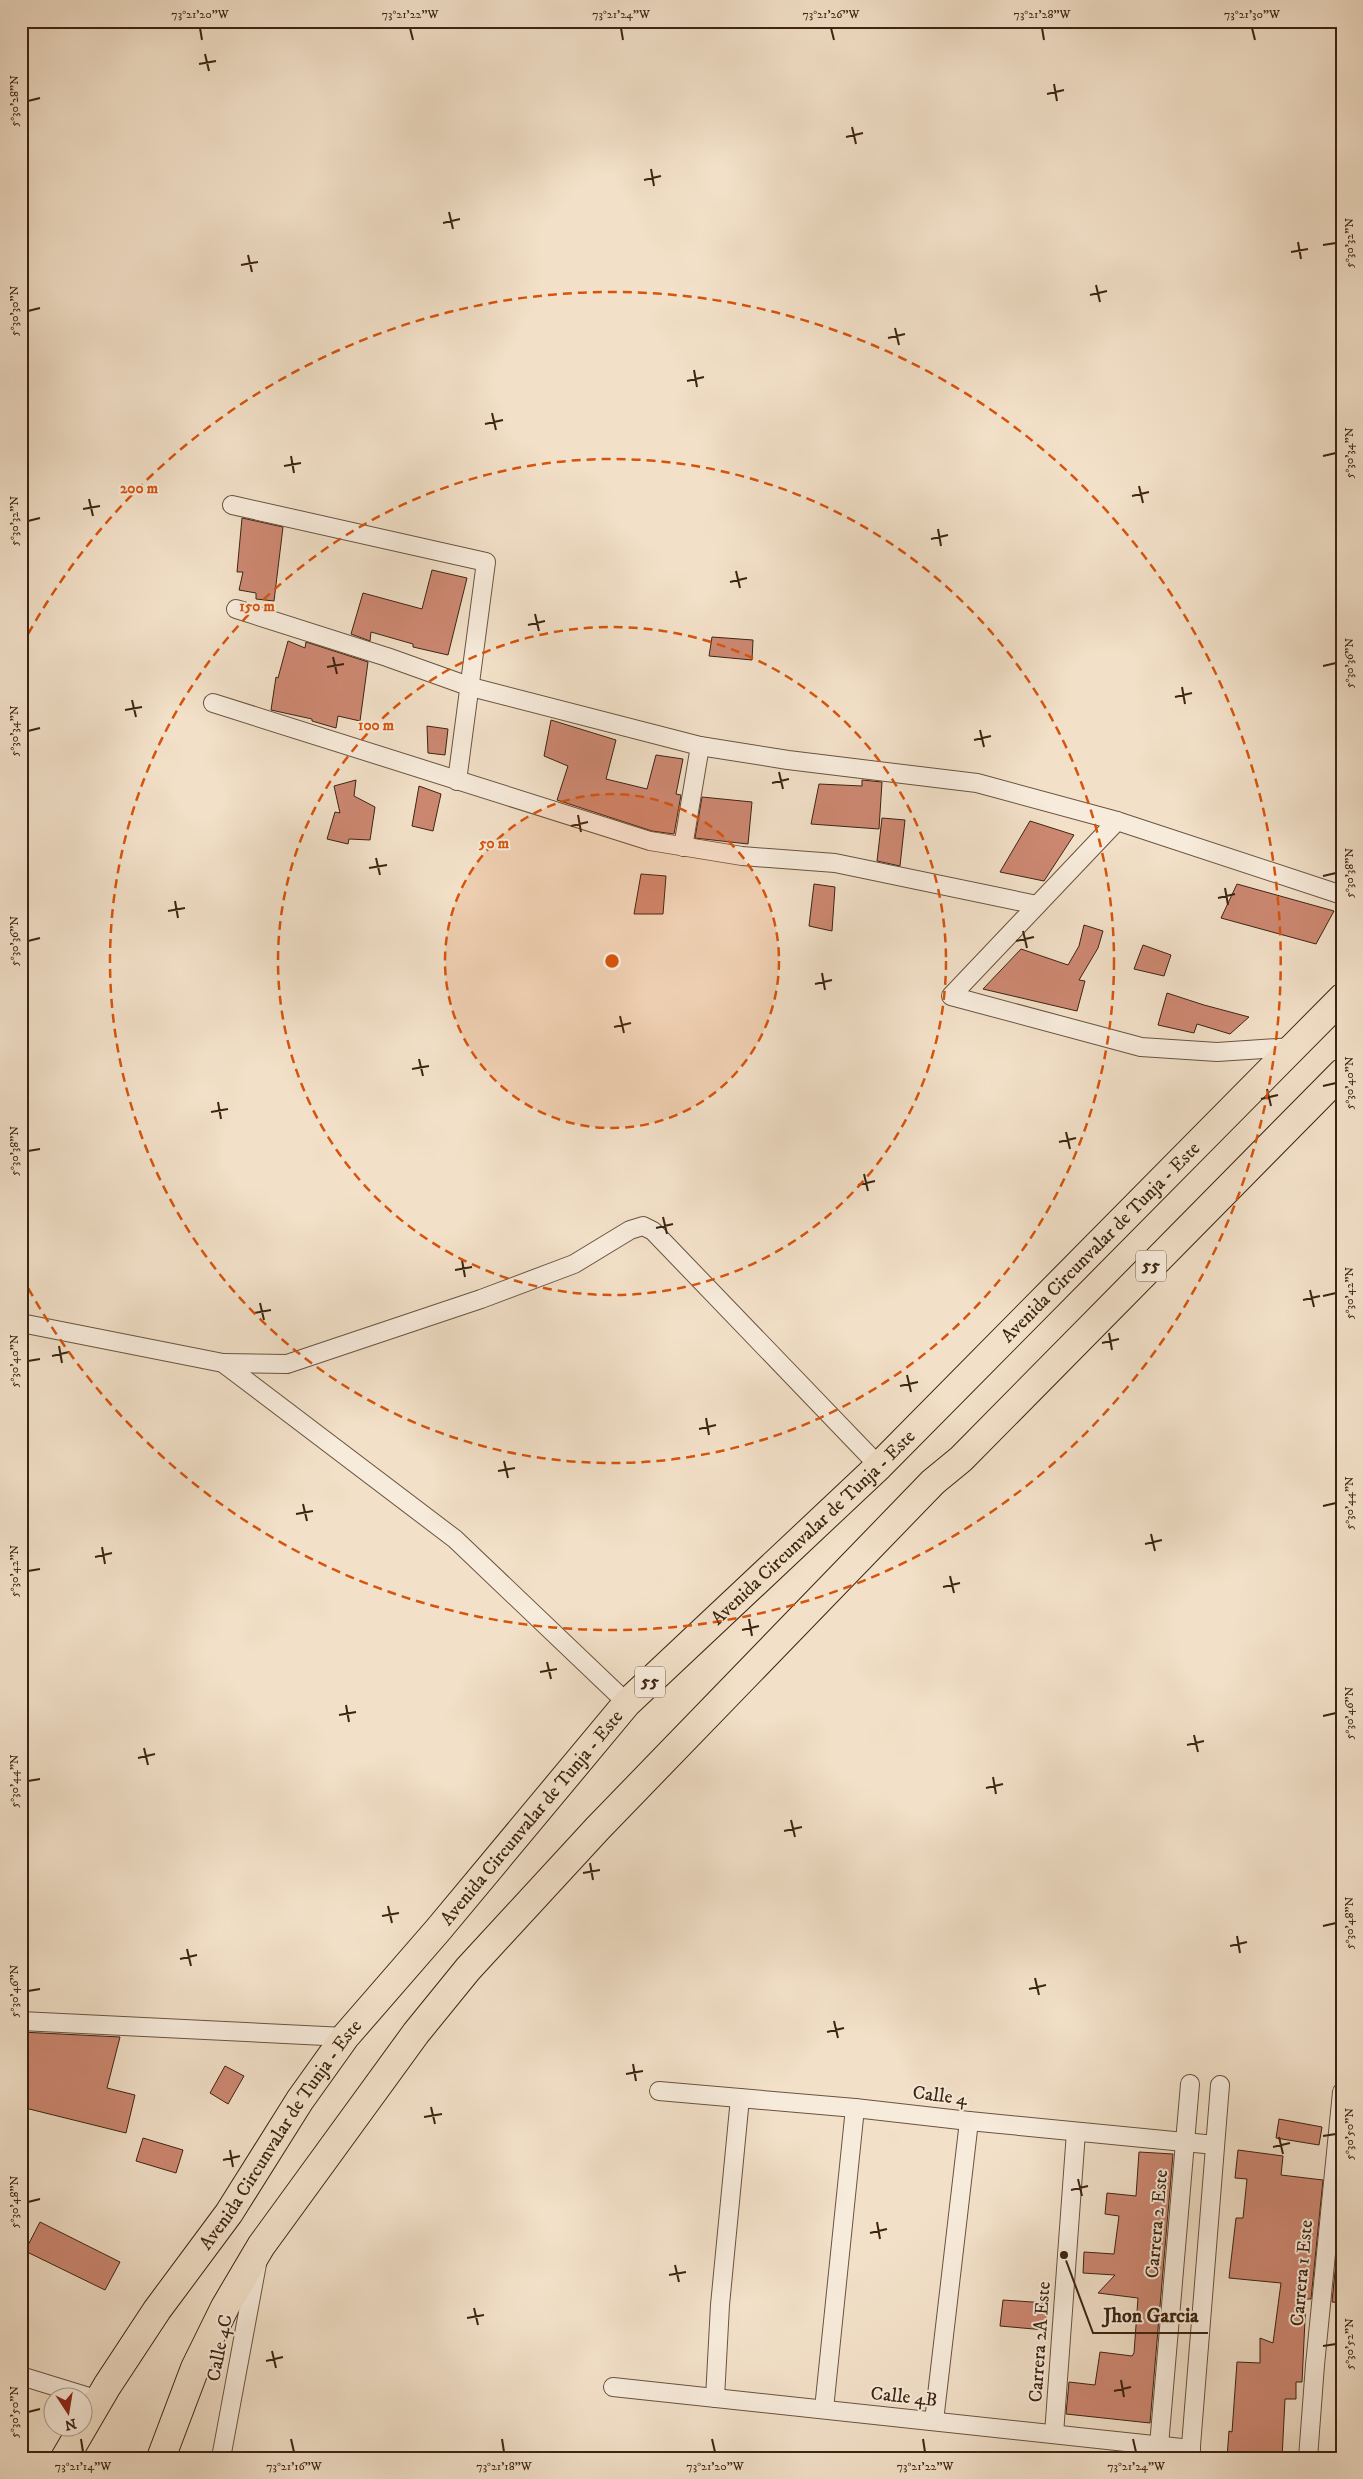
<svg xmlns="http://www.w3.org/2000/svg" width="1363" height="2479" viewBox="0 0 1363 2479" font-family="'IM FELL DW Pica',serif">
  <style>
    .building { fill: #cd8872; stroke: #3c2411 }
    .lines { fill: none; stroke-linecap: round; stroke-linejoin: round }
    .street-casing { stroke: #6a533f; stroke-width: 20 }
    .highway-casing { stroke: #3c2411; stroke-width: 30 }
    .street { stroke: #f7ebdb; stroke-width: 18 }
    .highway { stroke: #f2e0c8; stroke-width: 28 }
    .ticks { fill: none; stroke: #3c2411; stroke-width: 2 }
    .ring { fill: none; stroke: #d7540c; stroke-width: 2.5; stroke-dasharray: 9 6 }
    .labels { text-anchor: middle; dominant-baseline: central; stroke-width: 4; stroke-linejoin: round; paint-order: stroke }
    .shield { fill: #f7ebdb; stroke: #74604e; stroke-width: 1 }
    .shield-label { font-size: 18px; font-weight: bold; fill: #3c2411 }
    .street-label { font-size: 19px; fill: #3c2411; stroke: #f7ebdb }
    .centre { fill: #d7540c; stroke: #f7ebdb; stroke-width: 2.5 }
    .ring-label { font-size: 15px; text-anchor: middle; font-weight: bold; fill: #d7540c; stroke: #f7ebdb; stroke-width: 4; stroke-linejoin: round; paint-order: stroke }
    .leader { fill: none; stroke: #3c2411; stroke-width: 2 }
    .callout-dot { fill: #3c2411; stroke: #f7ebdb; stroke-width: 2 }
    .callout-label { font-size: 20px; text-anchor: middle; font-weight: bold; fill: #3c2411; stroke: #f7ebdb; stroke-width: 4; stroke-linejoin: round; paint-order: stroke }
    .neatline { fill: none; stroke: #3c2411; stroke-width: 2 }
    .ticks-label { font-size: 12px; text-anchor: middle; fill: #3c2411 }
  </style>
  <rect width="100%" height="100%" fill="#f2e0c8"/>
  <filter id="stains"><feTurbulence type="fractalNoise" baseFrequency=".004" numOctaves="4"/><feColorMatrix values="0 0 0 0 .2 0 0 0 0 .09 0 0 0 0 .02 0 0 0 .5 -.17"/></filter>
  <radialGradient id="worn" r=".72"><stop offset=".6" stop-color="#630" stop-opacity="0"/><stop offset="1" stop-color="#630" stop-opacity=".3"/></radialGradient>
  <!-- building -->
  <g class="building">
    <polygon points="242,518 283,527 274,601 256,599 256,593 239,590 243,572 237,572"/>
    <polygon points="432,570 467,578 448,655 413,647 413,644 371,632 370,641 351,634 363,593 422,609"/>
    <polygon points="712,637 753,640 752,660 709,656"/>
    <polygon points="288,641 305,648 306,642 368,662 360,721 338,716 336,728 312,721 312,719 271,710 276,677 278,678"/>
    <polygon points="551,720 616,740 606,779 647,789 656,755 683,759 676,794 681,795 674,834 652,831 557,800 568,766 544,756"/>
    <polygon points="427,726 448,729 445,755 428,753"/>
    <polygon points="356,780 354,796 375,807 370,840 349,839 348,844 327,839 335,812 340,813 334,786"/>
    <polygon points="862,780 882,782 879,829 811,824 819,784 862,786"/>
    <polygon points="419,786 441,794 433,831 412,826"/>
    <polygon points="702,797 752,802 748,844 695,838"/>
    <polygon points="882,818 905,820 900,866 877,861"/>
    <polygon points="1030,821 1074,835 1044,881 1000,872"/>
    <polygon points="641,874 666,876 663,914 634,914"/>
    <polygon points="814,884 835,887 832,931 809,926"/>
    <polygon points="1237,884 1334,911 1316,944 1221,918"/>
    <polygon points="1084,925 1103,931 1098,948 1079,980 1085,981 1077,1011 983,989 1021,949 1068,965 1079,946"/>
    <polygon points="1143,945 1171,955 1164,976 1134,969"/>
    <polygon points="1167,993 1204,1005 1249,1017 1230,1034 1197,1024 1194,1033 1158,1025"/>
    <polygon points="21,2032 120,2037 107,2088 135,2095 126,2133 21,2107"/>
    <polygon points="225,2066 244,2076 228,2104 210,2093"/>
    <polygon points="1279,2119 1322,2127 1319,2145 1276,2138"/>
    <polygon points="143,2138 183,2150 176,2173 136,2161"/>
    <polygon points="1238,2150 1283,2156 1281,2175 1323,2180 1311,2299 1306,2299 1302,2382 1296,2382 1296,2399 1285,2399 1282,2458 1227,2458 1229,2431 1232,2432 1237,2362 1260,2363 1260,2338 1273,2343 1281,2283 1229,2278 1236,2218 1243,2218 1247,2179 1235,2178"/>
    <polygon points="1139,2152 1173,2154 1150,2423 1066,2414 1069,2382 1095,2385 1100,2352 1132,2356 1134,2353 1138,2298 1098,2293 1115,2275 1083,2273 1084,2252 1114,2254 1119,2216 1105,2214 1107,2193 1136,2196"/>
    <polygon points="1342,2202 1342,2303 1332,2302"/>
    <polygon points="40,2222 120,2262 105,2290 25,2251"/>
    <polygon points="1003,2300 1047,2303 1045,2330 1000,2326"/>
  </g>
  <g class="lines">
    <!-- street casing -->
    <g class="street-casing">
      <g id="street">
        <polyline points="232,505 486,562 457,781"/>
        <polyline points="236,609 387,657 471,687 700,746 788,760 977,783 1117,821 1342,895"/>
        <polyline points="213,703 650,841 742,856 835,863 1037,905"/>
        <polyline points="1117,821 951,996 1141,1047 1217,1052 1293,1047"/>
        <polyline points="683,847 700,746"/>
        <polyline points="21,1323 223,1363 455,1539 627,1703"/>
        <polyline points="223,1363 287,1364 481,1299 574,1264 630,1230 643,1226 653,1231 879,1466"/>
        <polyline points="21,2021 345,2037"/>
        <polyline points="659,2091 855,2108 969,2121 1215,2145"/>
        <polyline points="21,2376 99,2400"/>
        <polyline points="613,2387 1191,2449"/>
        <polyline points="715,2398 720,2305 740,2098"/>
        <polyline points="824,2409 855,2108"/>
        <polyline points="934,2421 969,2121"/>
        <polyline points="1054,2434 1076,2132"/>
        <polyline points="1158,2457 1190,2084"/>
        <polyline points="221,2458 257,2264"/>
        <polyline points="1190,2458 1220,2085"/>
        <polyline points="1308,2458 1315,2365 1342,2092"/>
      </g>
    </g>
    <!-- highway casing -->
    <g class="highway-casing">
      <g id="highway">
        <path id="s1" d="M65 2458 107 2386 157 2310 229 2213 300 2100 345 2037 438 1930 627 1703 879 1466 1342 998"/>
        <polyline points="161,2458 195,2368 225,2307 261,2246 416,2033 468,1969 598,1828 933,1482 961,1459 1342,1073"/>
      </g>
    </g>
    <!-- street -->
    <use href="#street" class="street"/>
    <!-- highway -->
    <use href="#highway" class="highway"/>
  </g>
  <!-- ticks -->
  <path class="ticks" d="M200 28 202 40M410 28 413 40M621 28 623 40M831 28 834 40M1042 28 1044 40M1252 28 1255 40M205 54 209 71M199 64 216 61M1054 84 1057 101M1047 94 1064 90M28 101 40 98M852 127 856 144M846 137 863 133M651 169 654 186M644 180 661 176M449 212 453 229M443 223 460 219M1298 242 1301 259M1323 245 1336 243M1291 252 1308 249M248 255 252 272M241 265 258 262M1096 285 1100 302M1090 295 1107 291M28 311 40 308M895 328 899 345M888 338 905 334M694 370 697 387M687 381 704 377M492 413 496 430M485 424 503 420M291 456 294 473M1323 456 1336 453M284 466 301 463M1139 486 1143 503M1132 496 1149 492M89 499 93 516M83 509 100 506M28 521 40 518M938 529 941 546M931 539 948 535M736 571 740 588M730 582 747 578M535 614 539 631M528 625 545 621M333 657 337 674M1323 666 1336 663M327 667 344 664M1182 687 1185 704M1175 697 1192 693M132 700 136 717M125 710 142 707M980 730 984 747M28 731 40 728M974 740 991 736M779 772 783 789M772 783 789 779M578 815 581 832M571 826 588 822M376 858 380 875M369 868 387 865M1323 876 1336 873M1225 888 1228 905M1218 898 1235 894M175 901 178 918M168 911 185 908M1023 931 1027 948M28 941 40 938M1016 941 1034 937M822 973 825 990M815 984 832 980M620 1016 624 1033M614 1027 631 1023M419 1059 423 1076M412 1069 429 1066M1323 1086 1336 1083M1267 1089 1271 1106M1261 1099 1278 1095M218 1102 221 1119M211 1112 228 1109M1066 1132 1070 1149M1059 1142 1076 1138M28 1151 40 1149M864 1174 868 1191M858 1185 875 1181M663 1217 667 1234M656 1228 673 1224M462 1260 465 1277M455 1270 472 1267M1310 1290 1314 1307M1323 1296 1336 1293M1303 1300 1320 1296M260 1303 264 1320M254 1313 271 1310M1109 1333 1112 1350M1102 1343 1119 1339M59 1346 62 1363M52 1356 69 1352M28 1361 40 1359M907 1375 911 1392M900 1386 918 1382M706 1418 709 1435M699 1429 716 1425M504 1461 508 1478M498 1471 515 1468M303 1504 307 1521M1323 1506 1336 1503M296 1514 313 1511M1151 1534 1155 1551M1145 1544 1162 1540M102 1547 105 1564M95 1557 112 1553M28 1571 40 1569M950 1576 954 1593M943 1587 960 1583M749 1619 752 1636M742 1630 759 1626M547 1662 551 1679M540 1672 557 1669M346 1705 349 1722M339 1715 356 1712M1323 1716 1336 1713M1194 1735 1198 1752M1187 1745 1204 1741M144 1748 148 1765M138 1758 155 1754M993 1777 996 1794M28 1781 40 1779M986 1788 1003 1784M791 1820 795 1837M784 1831 802 1827M590 1863 593 1880M583 1873 600 1870M388 1906 392 1923M382 1916 399 1913M1323 1926 1336 1923M1237 1936 1240 1953M1230 1946 1247 1942M187 1949 191 1966M180 1959 197 1955M1035 1978 1039 1995M1029 1989 1046 1985M28 1991 40 1989M834 2021 838 2038M827 2032 844 2028M633 2064 636 2081M626 2074 643 2071M431 2107 435 2124M424 2117 442 2114M1323 2136 1336 2134M1279 2137 1283 2154M1273 2147 1290 2143M230 2150 233 2167M223 2160 240 2156M1078 2179 1082 2196M1071 2190 1088 2186M28 2202 40 2199M877 2222 880 2239M870 2233 887 2229M675 2265 679 2282M669 2275 686 2272M474 2308 478 2325M467 2318 484 2315M1323 2346 1336 2344M272 2351 276 2368M266 2361 283 2357M1121 2380 1124 2397M1114 2391 1131 2387M28 2412 40 2409M81 2439 83 2452M291 2439 294 2452M502 2439 504 2452M712 2439 715 2452M923 2439 925 2452M1133 2439 1136 2452"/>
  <!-- distance rings -->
  <circle cx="612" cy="961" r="167" fill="#d7540c" fill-opacity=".12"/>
  <g class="ring">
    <circle cx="612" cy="961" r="167"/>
    <circle cx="612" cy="961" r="334"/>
    <circle cx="612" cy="961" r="502"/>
    <path d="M21 647A669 669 0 1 1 21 1275"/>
  </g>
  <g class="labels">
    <!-- shield labels -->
    <g class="shield">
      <rect x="1136" y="1250.5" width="30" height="31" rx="4"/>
      <rect x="635" y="1666.5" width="30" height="31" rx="4"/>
    </g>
    <g class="shield-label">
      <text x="1151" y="1266">55</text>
      <text x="650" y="1682">55</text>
    </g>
    <!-- street labels -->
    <g class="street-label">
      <text stroke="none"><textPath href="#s1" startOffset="1604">Avenida Circunvalar de Tunja - Este</textPath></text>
      <text stroke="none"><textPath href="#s1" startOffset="1199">Avenida Circunvalar de Tunja - Este</textPath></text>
      <text stroke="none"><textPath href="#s1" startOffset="794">Avenida Circunvalar de Tunja - Este</textPath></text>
      <text transform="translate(940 2096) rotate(7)">Calle 4</text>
      <text stroke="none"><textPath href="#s1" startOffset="389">Avenida Circunvalar de Tunja - Este</textPath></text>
      <text transform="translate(1157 2224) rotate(-85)">Carrera 2 Este</text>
      <text transform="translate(1302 2273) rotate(-85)">Carrera 1 Este</text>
      <text transform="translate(1040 2342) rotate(-86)">Carrera 2A Este</text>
      <text transform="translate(220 2348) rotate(-79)">Calle 4C</text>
      <text transform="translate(904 2397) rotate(6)">Calle 4B</text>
    </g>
  </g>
  <circle cx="612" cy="961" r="8" class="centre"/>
  <g class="ring-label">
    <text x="139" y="493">200 m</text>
    <text x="257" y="611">150 m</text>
    <text x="376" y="730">100 m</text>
    <text x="494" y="848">50 m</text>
  </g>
  <!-- callouts -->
  <path class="leader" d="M1064 2255L1093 2333H1208"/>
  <circle class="callout-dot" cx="1064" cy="2255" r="5"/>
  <g class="callout-label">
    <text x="1151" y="2322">Jhon Garcia</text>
  </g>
  <!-- margin -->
  <rect width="1363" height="2479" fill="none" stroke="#f2e0c8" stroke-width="55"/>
  <!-- north arrow -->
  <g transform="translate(68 2412) rotate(168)"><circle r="24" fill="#f7ebdb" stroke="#ac9b8a"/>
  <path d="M0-4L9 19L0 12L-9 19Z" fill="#8f2418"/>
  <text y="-8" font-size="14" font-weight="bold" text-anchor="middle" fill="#3c2411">N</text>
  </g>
  <rect x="28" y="28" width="1308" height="2424" class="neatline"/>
  <g class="ticks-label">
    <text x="200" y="18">73°21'20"W</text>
    <text x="410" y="18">73°21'22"W</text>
    <text x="621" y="18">73°21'24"W</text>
    <text x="831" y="18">73°21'26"W</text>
    <text x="1042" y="18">73°21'28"W</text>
    <text x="1252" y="18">73°21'30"W</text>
    <text transform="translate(14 101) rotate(-90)" y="4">5°30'28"N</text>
    <text transform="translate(1349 243) rotate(-90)" y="4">5°30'32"N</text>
    <text transform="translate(14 311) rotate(-90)" y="4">5°30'30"N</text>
    <text transform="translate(1349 453) rotate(-90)" y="4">5°30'34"N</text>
    <text transform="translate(14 521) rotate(-90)" y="4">5°30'32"N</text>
    <text transform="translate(1349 663) rotate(-90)" y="4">5°30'36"N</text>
    <text transform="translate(14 731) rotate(-90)" y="4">5°30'34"N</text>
    <text transform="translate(1349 873) rotate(-90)" y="4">5°30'38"N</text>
    <text transform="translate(14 941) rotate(-90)" y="4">5°30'36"N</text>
    <text transform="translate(1349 1083) rotate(-90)" y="4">5°30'40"N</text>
    <text transform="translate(14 1151) rotate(-90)" y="4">5°30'38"N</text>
    <text transform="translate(1349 1293) rotate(-90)" y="4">5°30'42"N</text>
    <text transform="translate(14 1361) rotate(-90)" y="4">5°30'40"N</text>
    <text transform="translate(1349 1503) rotate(-90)" y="4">5°30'44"N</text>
    <text transform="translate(14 1571) rotate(-90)" y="4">5°30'42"N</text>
    <text transform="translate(1349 1713) rotate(-90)" y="4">5°30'46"N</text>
    <text transform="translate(14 1781) rotate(-90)" y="4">5°30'44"N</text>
    <text transform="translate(1349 1923) rotate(-90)" y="4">5°30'48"N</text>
    <text transform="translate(14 1991) rotate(-90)" y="4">5°30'46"N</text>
    <text transform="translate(1349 2134) rotate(-90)" y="4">5°30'50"N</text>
    <text transform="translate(14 2202) rotate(-90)" y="4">5°30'48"N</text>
    <text transform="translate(1349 2344) rotate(-90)" y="4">5°30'52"N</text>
    <text transform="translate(14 2412) rotate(-90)" y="4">5°30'50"N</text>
    <text x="83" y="2470">73°21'14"W</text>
    <text x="294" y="2470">73°21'16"W</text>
    <text x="504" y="2470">73°21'18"W</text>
    <text x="715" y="2470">73°21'20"W</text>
    <text x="925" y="2470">73°21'22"W</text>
    <text x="1136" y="2470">73°21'24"W</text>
  </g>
  <rect width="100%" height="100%" filter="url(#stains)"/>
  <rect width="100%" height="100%" fill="url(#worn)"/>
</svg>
